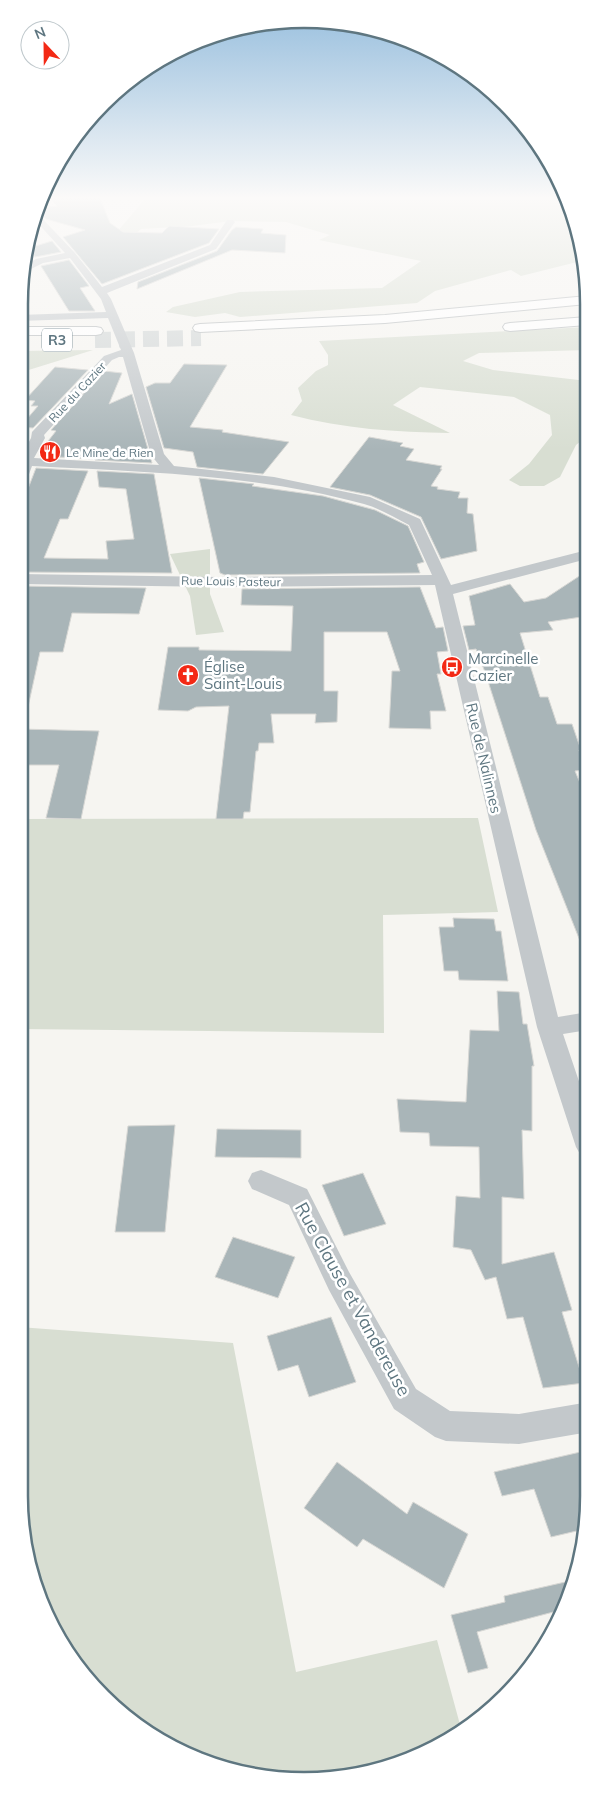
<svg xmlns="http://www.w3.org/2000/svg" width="608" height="1799" viewBox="0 0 608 1799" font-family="Mulish,sans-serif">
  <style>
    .green { fill: #d8ded2 }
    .building { fill: #a9b5b8; stroke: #d7d7d4 }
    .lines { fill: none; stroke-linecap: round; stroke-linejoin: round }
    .highway-tunnel { stroke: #d0d5d5; stroke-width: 16; stroke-dasharray: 16 8; stroke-linecap: butt }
    .highway-casing { stroke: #b5babc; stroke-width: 2 }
    .street { fill: #c3c8cb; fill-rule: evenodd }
    .highway { fill: #fff; fill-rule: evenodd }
    .labels { text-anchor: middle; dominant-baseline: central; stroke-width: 5; stroke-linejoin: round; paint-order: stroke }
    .far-street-label { font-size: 12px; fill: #5e7680; stroke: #fff }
    .far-poi-label { font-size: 12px; fill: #5e7680; stroke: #fff; text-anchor: start }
    .shield { fill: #fff; stroke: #8e9fa6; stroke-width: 1 }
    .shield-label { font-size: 14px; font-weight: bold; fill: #5e7680 }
    .poi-label { font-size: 15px; fill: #5e7680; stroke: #fff; text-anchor: start }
    .street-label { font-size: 15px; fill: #5e7680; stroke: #fff }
    .near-street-label { font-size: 18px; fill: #5e7680; stroke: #fff }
    .rim { fill: none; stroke: #5e7680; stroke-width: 2.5 }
  </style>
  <rect width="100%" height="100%" fill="#f6f5f1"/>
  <!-- green -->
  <g class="green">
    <polygon points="146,198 568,198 586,265 581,261 521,276 511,270 435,291 417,303 240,317 225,313 195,317 166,312 173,307 240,292 382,288 421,261 319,240 330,235 286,222 231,221 192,226 141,229 127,241 110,240"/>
    <path d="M587 327V350L479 353 463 361 493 370 587 381V436L576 445 560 477 544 486H520L509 480 529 464 552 435 550 415 514 397 420 387 393 405 450 433C396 432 344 429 291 415L302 401 298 388 316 371 328 365V355L319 341Z"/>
    <polygon points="93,350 19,373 19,351"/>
    <polygon points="210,549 210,594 224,632 196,635 190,596 170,554"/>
    <polygon points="478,818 498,912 383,915 384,1033 19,1029 19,819"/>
    <polygon points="19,1327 233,1343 296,1672 437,1640 462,1732 378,1771 267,1778 178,1751 90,1683 40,1604 19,1495"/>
  </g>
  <!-- building -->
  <g class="building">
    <polygon points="49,198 100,198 110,223 123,232 162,233 169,226 219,229 209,243 102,284 63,237 85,230 46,219 38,211 39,208 57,206"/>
    <polygon points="236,227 263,229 261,233 286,235 285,253 232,250 137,289 138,282 217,251 232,230"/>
    <polygon points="52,241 61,252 35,257 29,248"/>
    <polygon points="69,260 89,286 80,288 95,311 69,311 41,266"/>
    <polygon points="184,364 227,365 190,427 223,430 222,432 289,442 263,474 197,467 193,452 164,448 146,387 155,383 170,383"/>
    <polygon points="55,367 88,370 33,428 20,427 38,406 31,406 35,401 25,400"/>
    <polygon points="104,371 122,373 109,404 132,394 152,463 95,460 95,456 93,459 41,456 45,445 56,431 51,430"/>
    <polygon points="369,437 403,443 400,446 414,449 406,460 442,466 440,469 442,469 431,486 438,487 437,489 460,492 458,498 468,498 467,513 473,514 477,551 441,559 421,517 370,495 330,487"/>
    <polygon points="36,468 88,471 68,519 60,519 44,558 108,559 106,541 134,539 126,489 99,487 97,471 154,474 172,573 19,572 19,512"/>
    <polygon points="199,478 254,484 252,486 323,496 375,510 408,526 424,562 417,564 420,573 225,575 220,573"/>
    <polygon points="587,571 588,616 548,622 553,630 520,633 540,697 548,697 557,724 572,724 581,750 579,750 585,770 575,771 588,802 588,856 581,857 588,878 588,961 536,830 485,672 476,649 469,650 463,626 475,625 469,596 510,584 524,602 546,598"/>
    <polygon points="19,586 146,588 139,614 72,613 63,652 40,652 28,707 19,706"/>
    <polygon points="420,587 436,628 443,627 448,651 437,652 441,674 437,674 446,711 430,711 431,729 389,728 392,671 400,671 387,632 324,632 324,691 338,691 337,722 315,723 316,714 271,714 274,743 259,743 258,751 256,751 250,812 244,812 243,819 216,819 229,706 196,707 188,711 158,710 168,647 199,647 199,650 291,651 293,606 241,605 242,589"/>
    <polygon points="19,729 99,731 81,819 46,818 59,765 19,765"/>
    <polygon points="453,918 494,919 496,931 501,931 508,981 459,980 458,971 444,971 439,927 454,927"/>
    <polygon points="497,991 519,992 523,1024 527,1024 534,1066 532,1066 532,1131 522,1130 524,1199 502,1197 502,1264 554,1252 572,1310 562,1312 584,1383 543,1388 523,1317 507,1319 496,1277 485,1280 471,1250 453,1247 456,1196 480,1198 479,1147 430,1146 429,1133 400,1132 397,1099 466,1102 470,1030 499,1031"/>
    <polygon points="175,1125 165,1232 115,1232 128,1126"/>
    <polygon points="217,1129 301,1130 301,1158 215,1157"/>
    <polygon points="363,1173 386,1224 344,1236 322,1185"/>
    <polygon points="233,1237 295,1257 278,1298 215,1277"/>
    <polygon points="331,1317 356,1382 309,1397 298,1365 278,1371 267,1336"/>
    <polygon points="589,1450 589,1495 585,1529 551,1537 534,1489 502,1496 494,1472"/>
    <polygon points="337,1462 407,1514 413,1502 468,1534 444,1588 363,1539 357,1547 304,1508"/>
    <polygon points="574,1580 561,1610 477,1632 488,1668 468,1673 451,1615 505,1602 504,1596"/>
  </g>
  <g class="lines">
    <!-- highway-tunnel -->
    <polyline class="highway-tunnel" points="95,340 201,338"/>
    <!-- highway casing -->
    <g class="highway-casing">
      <g id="highway">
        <polygon points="587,296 587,304 385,323 200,332 195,331 193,328 195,325 200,324 385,315"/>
        <polygon points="587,317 587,325 510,331 505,330 503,327 505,324 510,323"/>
        <polygon points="19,327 96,327 101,328 103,331 101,334 96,335 19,335"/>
      </g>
    </g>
    <!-- street -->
    <g class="street">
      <path d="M37 213 75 253 102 287 210 245 227 220H233L235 222 216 249 107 293 111 299 134 353 164 454 174 466 274 477 370 497 420 519 451 585 587 550V559L453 594 558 1017 588 1012V1030L563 1034 588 1108 589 1157 580 1154 576 1147 537 1027 435 585 217 587 19 584V574L217 577 432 575 409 525C395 518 379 508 364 504 255 474 143 472 32 466L24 488 19 489V457H21L31 438 32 432 104 356 121 350 108 318 19 321V315L106 312 101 299 70 258 43 263 23 273 24 266 36 259 65 253 34 219ZM119 357H123L151 455 159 465 34 458 45 438 44 435 112 360Z"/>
      <polygon points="261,1170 307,1189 349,1272 416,1389 450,1411 519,1414 589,1402 589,1432 519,1444 446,1441 435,1437 394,1409 329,1290 289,1205 252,1189 248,1181 252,1173"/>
    </g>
    <!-- highway -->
    <use href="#highway" class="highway"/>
  </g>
  <!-- sky -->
  <linearGradient id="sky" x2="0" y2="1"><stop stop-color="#95bddd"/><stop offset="0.44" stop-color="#fbfaf9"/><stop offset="1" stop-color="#fbfaf9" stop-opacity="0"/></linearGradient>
  <rect width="608" height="450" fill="url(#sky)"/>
  <!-- icons -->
  <defs>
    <g id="restaurant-disc" transform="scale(1.125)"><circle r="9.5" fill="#f32915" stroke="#fff"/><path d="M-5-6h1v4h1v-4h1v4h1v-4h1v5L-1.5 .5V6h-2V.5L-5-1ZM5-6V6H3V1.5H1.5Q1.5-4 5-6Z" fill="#fff"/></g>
    <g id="bus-disc" transform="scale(1.125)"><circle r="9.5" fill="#f32915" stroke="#fff"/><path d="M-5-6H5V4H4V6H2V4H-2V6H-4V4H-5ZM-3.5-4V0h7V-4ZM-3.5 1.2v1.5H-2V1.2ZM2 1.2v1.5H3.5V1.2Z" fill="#fff"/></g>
    <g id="church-disc" transform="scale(1.125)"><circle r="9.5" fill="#f32915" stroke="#fff"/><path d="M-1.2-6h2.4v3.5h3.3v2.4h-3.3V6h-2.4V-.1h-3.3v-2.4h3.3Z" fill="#fff"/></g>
  </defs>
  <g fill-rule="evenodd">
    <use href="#restaurant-disc" x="50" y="452"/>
    <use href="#bus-disc" x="452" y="667"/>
    <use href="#church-disc" x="188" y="675"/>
  </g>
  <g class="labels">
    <!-- far-street labels -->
    <g class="far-street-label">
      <text transform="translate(77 392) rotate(-47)">Rue du Cazier</text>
      <text transform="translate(231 581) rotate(1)">Rue Louis Pasteur</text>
    </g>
    <!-- far-poi labels -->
    <g class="far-poi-label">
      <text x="66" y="452">Le Mine de Rien</text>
    </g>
    <!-- shield labels -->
    <rect class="shield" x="42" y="328.5" width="30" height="23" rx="4"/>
    <g class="shield-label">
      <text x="57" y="340">R3</text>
    </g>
    <!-- poi labels -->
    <g class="poi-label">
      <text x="468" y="658">Marcinelle<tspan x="468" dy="17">Cazier</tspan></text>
      <text x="204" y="666">Église<tspan x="204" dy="17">Saint-Louis</tspan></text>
    </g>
    <!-- street labels -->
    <g class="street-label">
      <text transform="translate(484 758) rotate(77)">Rue de Nalinnes</text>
    </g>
    <!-- near-street labels -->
    <g class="near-street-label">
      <text transform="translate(353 1299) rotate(61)">Rue Clause et Vandereuse</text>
    </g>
  </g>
  <!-- crop -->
  <path d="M0 0H608V1799H0ZM304 28H304A276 276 0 0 1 580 304V1496A276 276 0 0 1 304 1772H304A276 276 0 0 1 28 1496V304A276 276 0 0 1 304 28Z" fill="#fff" fill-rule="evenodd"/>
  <path class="rim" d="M304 28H304A276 276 0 0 1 580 304V1496A276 276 0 0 1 304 1772H304A276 276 0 0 1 28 1496V304A276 276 0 0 1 304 28Z"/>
  <!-- north arrow -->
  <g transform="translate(45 45) rotate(338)"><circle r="24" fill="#ffffff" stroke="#bfc8cc"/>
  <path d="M0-4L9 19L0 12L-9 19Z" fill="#f32915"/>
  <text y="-8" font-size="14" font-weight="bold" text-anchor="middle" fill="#5e7680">N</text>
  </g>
</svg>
